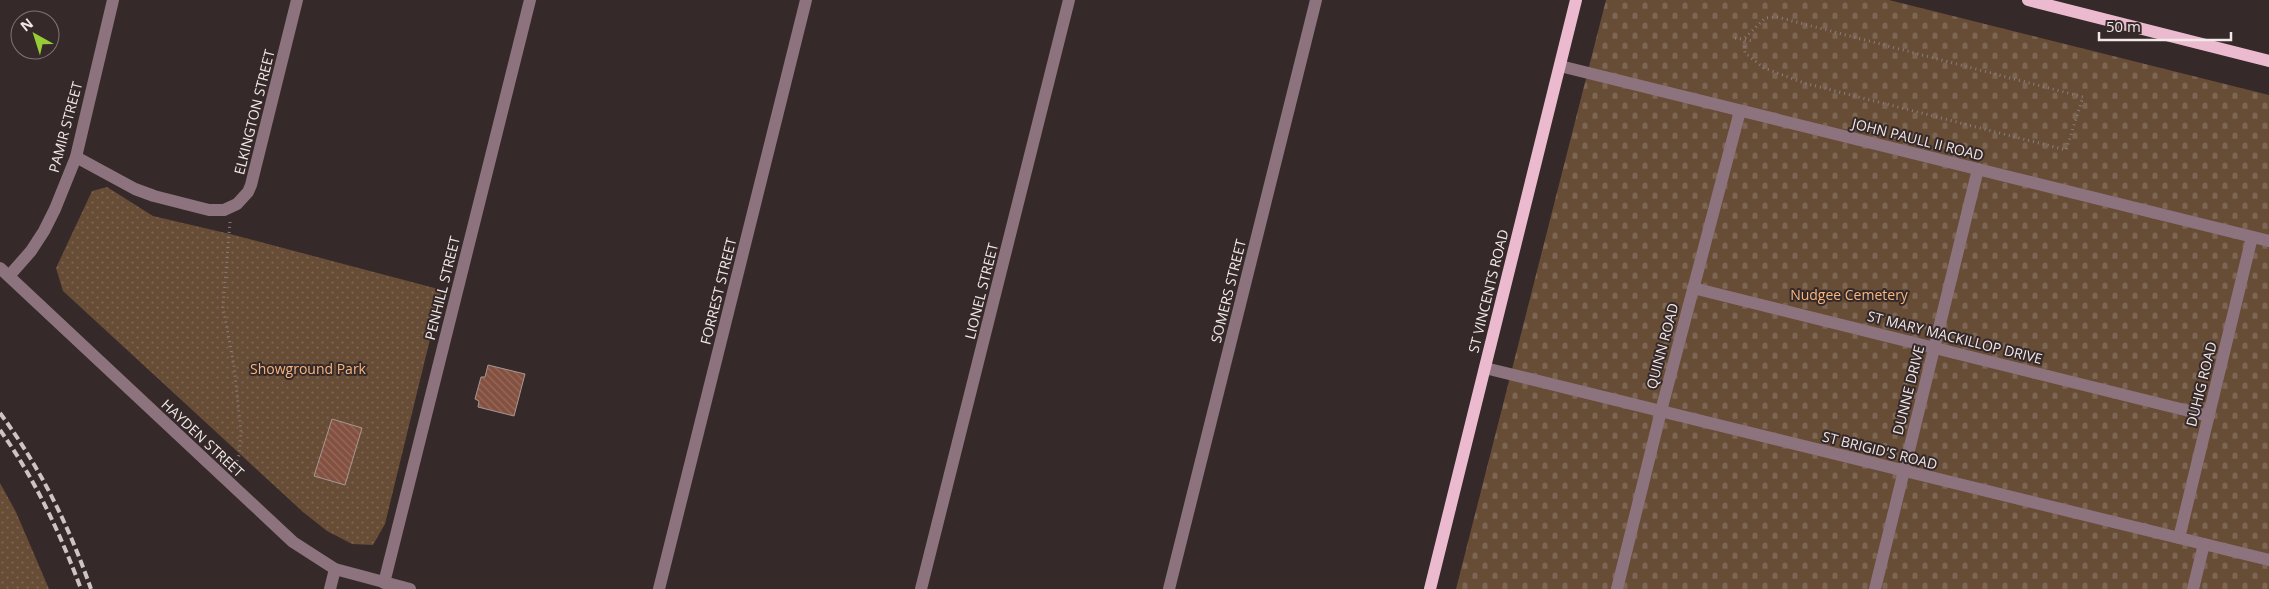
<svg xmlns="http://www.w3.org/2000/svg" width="2269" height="589" viewBox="0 0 2269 589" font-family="'Open Sans',sans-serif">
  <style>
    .cemetery { fill: url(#cemetery-stones) }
    .park { fill: url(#park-dots) }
    .building { fill: url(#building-back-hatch); stroke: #a79894 }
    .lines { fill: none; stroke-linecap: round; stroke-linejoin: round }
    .path { stroke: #897e7f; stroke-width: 3; stroke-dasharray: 1 4; stroke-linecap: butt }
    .minor { stroke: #8c737d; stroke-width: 12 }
    .major { stroke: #ecbace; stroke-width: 12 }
    .rail { stroke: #cdc4c4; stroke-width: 4; stroke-dasharray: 8 4; stroke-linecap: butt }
    .labels { text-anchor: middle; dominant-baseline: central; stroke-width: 4; stroke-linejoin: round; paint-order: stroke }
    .street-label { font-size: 14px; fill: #f1e8e9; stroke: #352929 }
    .park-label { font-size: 14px; fill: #f7b680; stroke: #352929 }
  </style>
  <defs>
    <pattern id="cemetery-stones" width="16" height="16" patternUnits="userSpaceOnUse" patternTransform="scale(1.25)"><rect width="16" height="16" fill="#674c36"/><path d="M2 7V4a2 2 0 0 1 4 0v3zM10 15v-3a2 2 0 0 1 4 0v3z" fill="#7d6653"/></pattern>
    <pattern id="park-dots" width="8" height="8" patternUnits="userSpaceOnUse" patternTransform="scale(1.25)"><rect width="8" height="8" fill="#674c36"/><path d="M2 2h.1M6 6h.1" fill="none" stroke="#7d6653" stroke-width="1.8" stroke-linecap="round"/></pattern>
    <pattern id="building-back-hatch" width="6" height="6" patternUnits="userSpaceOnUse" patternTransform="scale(1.25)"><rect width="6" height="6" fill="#845141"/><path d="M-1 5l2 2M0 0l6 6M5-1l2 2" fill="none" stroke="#966a5c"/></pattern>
  </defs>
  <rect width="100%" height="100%" fill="#352929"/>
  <!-- cemetery -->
  <polygon class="cemetery" points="1606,0 1889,0 2269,95 2269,589 1456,589"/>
  <!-- park -->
  <g class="park">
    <polygon points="107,187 153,216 230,234 442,290 385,524 373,545 352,544 327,531 303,512 63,291 56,268 92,191"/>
    <polygon points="0,483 16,512 49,589 0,589"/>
  </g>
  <!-- building -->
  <g class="building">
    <polygon points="488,365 525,374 514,416 478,407 479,401 475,399 481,377 485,377"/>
    <polygon points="332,419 362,428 345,485 314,476"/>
  </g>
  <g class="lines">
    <!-- path -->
    <g class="path">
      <polygon points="1777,17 2083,97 2066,150 1804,83 1764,68 1745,53 1744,39 1765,18"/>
      <polyline points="1735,38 1753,41"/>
      <polyline points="230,222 223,307 234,366 241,432 239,455 235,467"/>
    </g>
    <!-- minor -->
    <g class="minor">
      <polyline points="1560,66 2269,241"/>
      <polyline points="76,157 135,189 154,196 209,210 224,210 237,204 248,192 251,185 297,0"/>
      <polyline points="0,268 293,542 335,569 410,589"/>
      <polyline points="9,276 31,251 44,231 55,209 76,157 113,0"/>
      <polyline points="1693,288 2209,416"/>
      <polyline points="1485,368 2269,560"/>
      <polyline points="2179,538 2252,237"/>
      <polyline points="384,583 530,0"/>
      <polyline points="330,589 335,569"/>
      <polyline points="659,589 806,0"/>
      <polyline points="921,589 1069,0"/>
      <polyline points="1169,589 1316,0"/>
      <polyline points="1617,589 1661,411 1740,111"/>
      <polyline points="1875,589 1978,169"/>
      <polyline points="2193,589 2204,544"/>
    </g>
    <!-- major -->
    <g class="major">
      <polyline points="2028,0 2269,61"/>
      <polyline points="1430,589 1576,0"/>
    </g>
    <!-- rail -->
    <g class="rail">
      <path d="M0 413C40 467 69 526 91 589"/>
      <path d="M0 430C35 479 60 533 81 589"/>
    </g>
  </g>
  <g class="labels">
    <!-- street labels -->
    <g class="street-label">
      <text transform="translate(254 112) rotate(-76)">ELKINGTON STREET</text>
      <text transform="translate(65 127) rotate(-75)">PAMIR STREET</text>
      <text transform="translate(1918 139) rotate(14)">JOHN PAULL II ROAD</text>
      <text transform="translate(442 288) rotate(-76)">PENHILL STREET</text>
      <text transform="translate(718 291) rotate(-76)">FORREST STREET</text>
      <text transform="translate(981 291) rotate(-76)">LIONEL STREET</text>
      <text transform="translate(1228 291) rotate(-76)">SOMERS STREET</text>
      <text transform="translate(1488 291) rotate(-76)">ST VINCENTS ROAD</text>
      <text transform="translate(1955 337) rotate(14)">ST MARY MACKILLOP DRIVE</text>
      <text transform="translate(1662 346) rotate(-75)">QUINN ROAD</text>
      <text transform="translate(2201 384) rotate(-76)">DUHIG ROAD</text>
      <text transform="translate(1908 390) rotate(-76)">DUNNE DRIVE</text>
      <text transform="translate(203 438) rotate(43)">HAYDEN STREET</text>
      <text transform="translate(1880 450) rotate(14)">ST BRIGID'S ROAD</text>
    </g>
    <!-- park labels -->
    <g class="park-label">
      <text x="1849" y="294">Nudgee Cemetery</text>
      <text x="308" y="368">Showground Park</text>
    </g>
  </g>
  <!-- north arrow -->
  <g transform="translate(35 35) rotate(321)"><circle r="24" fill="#352929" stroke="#807576"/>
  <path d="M0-4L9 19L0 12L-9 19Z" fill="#97cb38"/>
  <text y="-8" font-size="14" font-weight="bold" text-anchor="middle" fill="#f1e8e9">N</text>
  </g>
  <!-- scale -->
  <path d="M2099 32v8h132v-8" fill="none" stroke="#f1e8e9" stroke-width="2.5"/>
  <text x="2106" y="32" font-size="15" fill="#f1e8e9" stroke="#352929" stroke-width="4" paint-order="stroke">50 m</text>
</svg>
